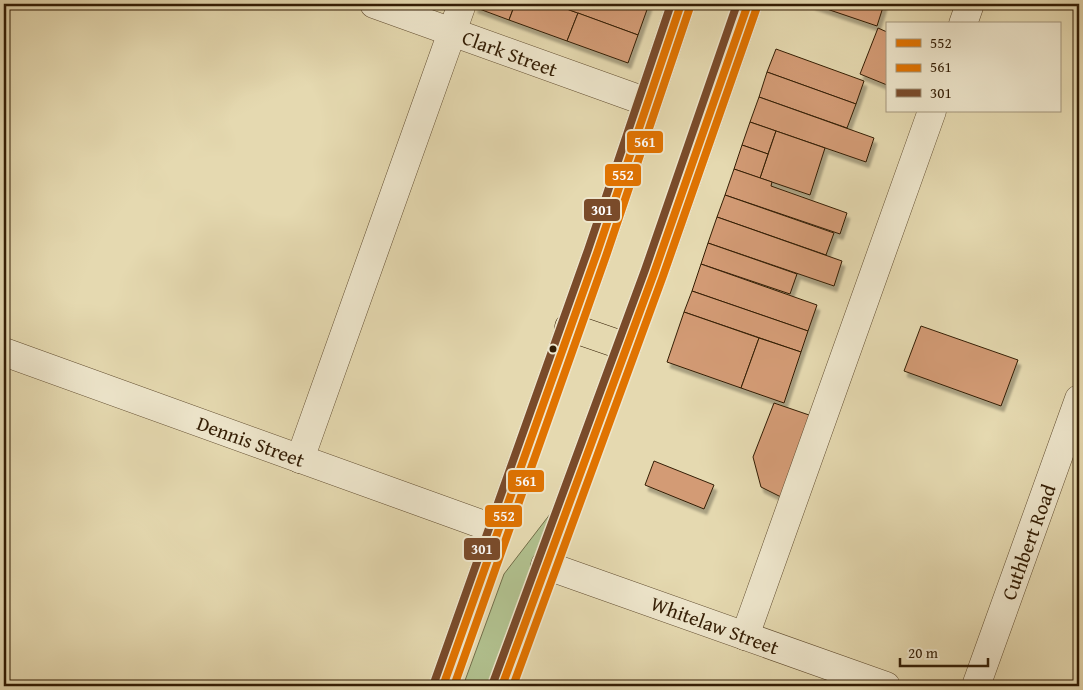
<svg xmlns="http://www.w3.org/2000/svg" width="1083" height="690" viewBox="0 0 1083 690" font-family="'Gentium Book Plus',serif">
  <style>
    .green { fill: #b1c08e; stroke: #726e49 }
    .building { fill: #d39b74; stroke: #331d04; filter: url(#shadow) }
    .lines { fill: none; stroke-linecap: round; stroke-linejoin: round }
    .minor-casing { stroke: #604c2f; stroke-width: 29 }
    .major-casing { stroke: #331d04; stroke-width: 29 }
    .minor { stroke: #eee6cc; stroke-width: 28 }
    .major { stroke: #e5d9b0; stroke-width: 28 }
    .bus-1-casing { stroke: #eee6cc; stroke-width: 11 }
    .bus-2-casing { stroke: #eee6cc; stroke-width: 11 }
    .bus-3-casing { stroke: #eee6cc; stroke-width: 11 }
    .bus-1 { stroke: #e07301; stroke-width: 8 }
    .bus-2 { stroke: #e07301; stroke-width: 8 }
    .bus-3 { stroke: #7a4b2a; stroke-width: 8 }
    .bus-dot { fill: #331d04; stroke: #eee6cc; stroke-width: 2 }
    .labels { text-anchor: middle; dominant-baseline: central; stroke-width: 4; stroke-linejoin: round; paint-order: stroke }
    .street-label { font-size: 20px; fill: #331d04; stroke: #eee6cc }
    .line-badge { stroke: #eee6cc; stroke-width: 2 }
    .badge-label { font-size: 14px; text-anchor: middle; font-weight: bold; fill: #fff }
  </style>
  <defs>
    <filter id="shadow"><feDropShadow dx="3" dy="5.5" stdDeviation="1" flood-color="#0004"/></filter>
  </defs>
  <rect width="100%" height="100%" fill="#e5d9b0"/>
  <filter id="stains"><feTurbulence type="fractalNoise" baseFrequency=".004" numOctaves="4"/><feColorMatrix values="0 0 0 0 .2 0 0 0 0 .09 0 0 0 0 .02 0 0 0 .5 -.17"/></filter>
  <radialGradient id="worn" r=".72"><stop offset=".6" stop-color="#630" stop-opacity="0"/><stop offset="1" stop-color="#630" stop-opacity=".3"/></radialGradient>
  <!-- green -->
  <polygon class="green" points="554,509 491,686 463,686 504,574"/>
  <!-- building -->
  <g class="building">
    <polygon points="476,4 515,4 509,20 474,7"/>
    <polygon points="515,4 553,4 578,13 567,41 509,20"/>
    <polygon points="553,4 649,4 638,35"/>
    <polygon points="812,4 884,4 877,26"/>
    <polygon points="578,13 638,35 628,63 567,41"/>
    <polygon points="878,28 887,32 887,85 860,74"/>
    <polygon points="776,49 864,81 856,104 767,72"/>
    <polygon points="767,72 856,104 847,128 759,97"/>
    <polygon points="759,97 874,138 866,162 750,122"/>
    <polygon points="750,122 776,131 768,154 742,145"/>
    <polygon points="776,131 825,148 810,195 760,178"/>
    <polygon points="742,145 768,154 760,178 734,169"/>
    <polygon points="734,169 772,182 771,186 847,213 840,234 725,195"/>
    <polygon points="725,195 834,233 826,255 717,217"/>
    <polygon points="717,217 842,261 834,286 708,243"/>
    <polygon points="708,243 797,274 790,294 701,264"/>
    <polygon points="701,264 817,305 808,331 692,291"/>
    <polygon points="692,291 808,331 801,352 684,312"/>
    <polygon points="684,312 759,338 741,388 667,362"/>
    <polygon points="921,326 1018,360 1001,406 904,371"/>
    <polygon points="759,338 801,352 784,403 741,388"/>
    <polygon points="774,403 812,416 783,498 761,487 753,457"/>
    <polygon points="654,461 714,485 704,509 645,485"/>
  </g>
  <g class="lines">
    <!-- minor casing -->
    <g class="minor-casing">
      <g id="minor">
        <polyline points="374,4 647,102"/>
        <polyline points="963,24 970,4"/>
        <polyline points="4,352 498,530"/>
        <polyline points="300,459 462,4"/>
        <polyline points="545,565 886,686"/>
        <polyline points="745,636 932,111"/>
        <polyline points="976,686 1079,399"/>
      </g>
    </g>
    <!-- major casing -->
    <g class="major-casing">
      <g id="major">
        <polyline points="569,327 627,347"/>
        <polyline points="443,686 597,253 681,4"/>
        <polyline points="502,686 654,273 748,4"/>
      </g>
    </g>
    <!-- minor -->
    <use href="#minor" class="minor"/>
    <!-- major -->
    <use href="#major" class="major"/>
    <!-- bus-1 casing -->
    <g class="bus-1-casing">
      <g id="bus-1">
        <polyline points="443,686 597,253 681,4"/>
        <polyline points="502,686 654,273 748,4"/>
      </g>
    </g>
    <!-- bus-2 casing -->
    <g class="bus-2-casing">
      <g id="bus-2">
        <polyline points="454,686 606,256 690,7"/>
        <polyline points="513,686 663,276 757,7"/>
      </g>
    </g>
    <!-- bus-3 casing -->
    <g class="bus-3-casing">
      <g id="bus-3">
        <polyline points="434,683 588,250 671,4"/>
        <polyline points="493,683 645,270 737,4"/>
      </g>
    </g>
    <!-- bus-1 -->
    <use href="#bus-1" class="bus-1"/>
    <!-- bus-2 -->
    <use href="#bus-2" class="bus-2"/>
    <!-- bus-3 -->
    <use href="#bus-3" class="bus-3"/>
  </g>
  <!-- markers -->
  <circle class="bus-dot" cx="553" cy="349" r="4.5"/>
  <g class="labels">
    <!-- street labels -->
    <g class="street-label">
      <text transform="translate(510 53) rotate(20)">Clark Street</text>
      <text transform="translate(251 441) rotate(20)">Dennis Street</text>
      <text transform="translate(1028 542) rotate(-70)">Cuthbert Road</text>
      <text transform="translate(715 625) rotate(20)">Whitelaw Street</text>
    </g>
  </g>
  <g class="line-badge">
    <rect x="626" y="130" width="38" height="24" rx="5" fill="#e07301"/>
    <rect x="604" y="163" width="38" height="24" rx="5" fill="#e07301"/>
    <rect x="583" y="198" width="38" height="24" rx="5" fill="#7a4b2a"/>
    <rect x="507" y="469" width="38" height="24" rx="5" fill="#e07301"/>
    <rect x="484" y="504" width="39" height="24" rx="5" fill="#e07301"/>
    <rect x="463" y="537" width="38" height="24" rx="5" fill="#7a4b2a"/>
  </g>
  <g class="badge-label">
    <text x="645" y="147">561</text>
    <text x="623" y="180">552</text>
    <text x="602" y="215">301</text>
    <text x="526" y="486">561</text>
    <text x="504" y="521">552</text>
    <text x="482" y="554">301</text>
  </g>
  <!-- margin -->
  <rect width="1083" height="690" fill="none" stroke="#e5d9b0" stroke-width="20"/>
  <rect x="5" y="5" width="1073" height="680" fill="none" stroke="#331d04" stroke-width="2.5"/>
  <rect x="10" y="10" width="1063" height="670" fill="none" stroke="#331d04"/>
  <!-- legend -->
  <rect x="886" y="22" width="175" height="90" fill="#eee6cc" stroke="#a3967c"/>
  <rect x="896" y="39" width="25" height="8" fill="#e07301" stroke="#a3967c"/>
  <text x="930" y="48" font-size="15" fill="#331d04">552</text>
  <rect x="896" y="64" width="25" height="8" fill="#e07301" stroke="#a3967c"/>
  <text x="930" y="72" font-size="15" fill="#331d04">561</text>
  <rect x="896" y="89" width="25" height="8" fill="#7a4b2a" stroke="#a3967c"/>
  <text x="930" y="98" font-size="15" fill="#331d04">301</text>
  <!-- scale -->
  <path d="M900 658v8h88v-8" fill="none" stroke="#331d04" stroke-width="2.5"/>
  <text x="908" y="658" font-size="15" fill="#331d04" stroke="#eee6cc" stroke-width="4" paint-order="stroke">20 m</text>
  <rect width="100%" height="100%" filter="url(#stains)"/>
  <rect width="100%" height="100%" fill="url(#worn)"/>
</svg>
